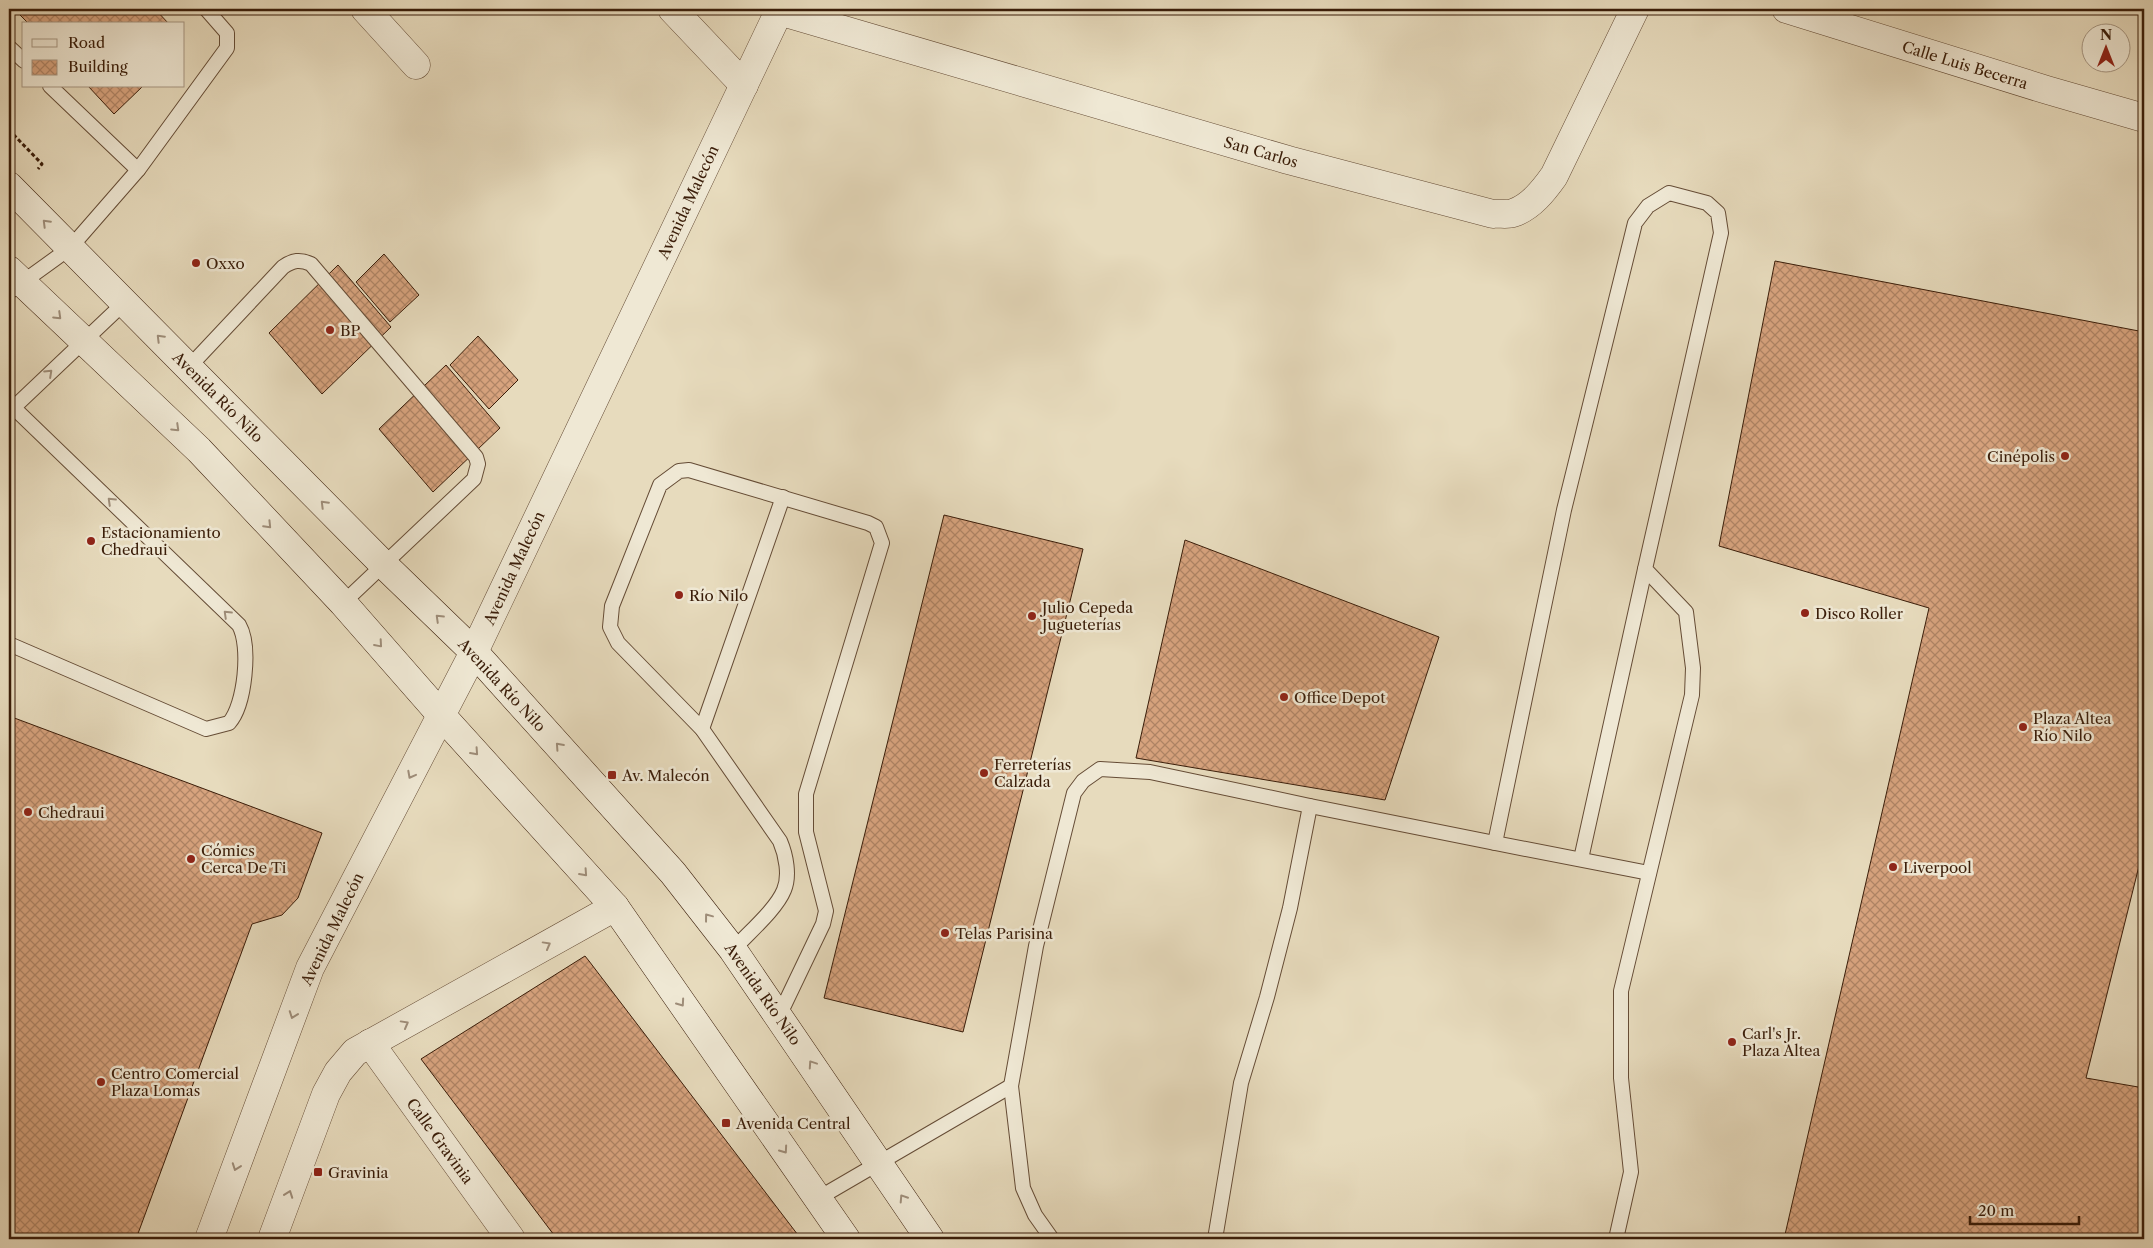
<svg xmlns="http://www.w3.org/2000/svg" width="2153" height="1248" viewBox="0 0 2153 1248" font-family="'Libre Caslon Text',serif">
  <style>
    .building { fill: url(#building-cross-hatch); stroke: #3a1d09 }
    .lines { fill: none; stroke-linecap: round; stroke-linejoin: round }
    .service-casing { stroke: #654c36; stroke-width: 16 }
    .minor-casing { stroke: #654c36; stroke-width: 29 }
    .tertiary-casing { stroke: #654c36; stroke-width: 29 }
    .secondary-casing { stroke: #3a1d09; stroke-width: 29 }
    .path { stroke: #3a1d09; stroke-width: 3; stroke-dasharray: 4 2.5; stroke-linecap: butt }
    .service { stroke: #efe8d4; stroke-width: 14 }
    .minor { stroke: #efe8d4; stroke-width: 28 }
    .tertiary { stroke: #efe8d4; stroke-width: 28 }
    .secondary { stroke: #efe8d4; stroke-width: 28 }
    .oneway { stroke: #9e8d79 }
    .poi-dot { fill: #8f2418; stroke: #efe8d4; stroke-width: 2 }
    .labels { text-anchor: middle; dominant-baseline: central; stroke-width: 5; stroke-linejoin: round; paint-order: stroke }
    .street-label { font-size: 15px; fill: #3a1d09; stroke: #efe8d4 }
    .poi-label { font-size: 15px; fill: #3a1d09; stroke: #efe8d4; text-anchor: start }
  </style>
  <defs>
    <pattern id="building-cross-hatch" width="8" height="8" patternUnits="userSpaceOnUse" patternTransform="scale(1.25)"><rect width="8" height="8" fill="#d7a37e"/><path d="M0 0l8 8M0 8l8-8" fill="none" stroke="#af8465"/></pattern>
  </defs>
  <rect width="100%" height="100%" fill="#e7dbbd"/>
  <filter id="stains"><feTurbulence type="fractalNoise" baseFrequency=".004" numOctaves="4"/><feColorMatrix values="0 0 0 0 .2 0 0 0 0 .09 0 0 0 0 .02 0 0 0 .5 -.17"/></filter>
  <radialGradient id="worn" r=".72"><stop offset=".6" stop-color="#630" stop-opacity="0"/><stop offset="1" stop-color="#630" stop-opacity=".3"/></radialGradient>
  <!-- building -->
  <g class="building">
    <polygon points="14,9 155,9 169,24 29,24"/>
    <polygon points="88,86 143,86 114,114"/>
    <polygon points="384,254 419,295 390,322 356,282"/>
    <polygon points="1775,261 2144,332 2144,846 2086,1078 2144,1088 2144,1239 1784,1239 1929,608 1719,546"/>
    <polygon points="338,265 391,327 322,394 269,333"/>
    <polygon points="478,336 518,380 489,409 450,365"/>
    <polygon points="446,365 500,428 433,492 379,429"/>
    <polygon points="944,515 1083,549 963,1032 824,998"/>
    <polygon points="1185,540 1439,637 1385,800 1136,758"/>
    <polygon points="9,716 322,833 298,898 282,915 252,924 136,1239 9,1239"/>
    <polygon points="585,956 589,961 801,1239 557,1239 421,1059"/>
  </g>
  <g class="lines">
    <!-- service casing -->
    <g class="service-casing">
      <g id="service">
        <polyline points="9,47 24,61"/>
        <polyline points="50,86 138,170"/>
        <polyline points="9,292 70,248 138,170 227,48 227,33 206,9"/>
        <path d="M189 367 283 267C293 260 300 259 311 264L476 457 478 464 474 479 343 603"/>
        <polyline points="9,412 124,303"/>
        <path d="M9 644 206 729 229 723C245 705 251 646 239 625L13 407"/>
        <polyline points="702,729 783,497"/>
        <polyline points="1495,843 1649,873"/>
        <polyline points="1581,859 1645,569"/>
        <path d="M733 950C747 934 776 910 784 890 790 876 786 855 780 841L702 729 618 643 610 627 612 606 660 485 679 471 689 470 868 523 876 527 882 543 806 794V832L826 911 823 924 779 1016"/>
        <polyline points="817,1199 1011,1086"/>
        <polyline points="1052,1239 1035,1215 1023,1188 1011,1086 1036,946 1074,793 1083,781 1100,769 1150,772 1310,806 1495,843 1564,510 1635,223 1648,206 1669,193 1707,203 1718,213 1721,233 1645,569 1686,612 1693,668 1692,695 1621,991 1621,1078 1631,1172 1616,1239"/>
        <polyline points="1215,1239 1241,1083 1267,997 1290,908 1310,806"/>
      </g>
    </g>
    <!-- minor casing -->
    <g class="minor-casing">
      <g id="minor">
        <polyline points="365,9 416,65"/>
        <polyline points="672,9 744,85"/>
        <polyline points="1786,9 2047,90 2144,118"/>
        <path d="M779 11 1288 160 1493 214C1499 213 1507 215 1513 213 1531 207 1544 190 1554 176L1635 9"/>
        <polyline points="474,652 780,9"/>
        <polyline points="370,1043 511,1239"/>
      </g>
    </g>
    <!-- tertiary casing -->
    <g class="tertiary-casing">
      <g id="tertiary">
        <polyline points="209,1239 310,968 474,652"/>
        <polyline points="272,1239 326,1094 338,1072 355,1052 615,907"/>
      </g>
    </g>
    <!-- secondary casing -->
    <g class="secondary-casing">
      <g id="secondary">
        <polyline points="9,186 383,564 474,652 673,873 733,950 930,1239"/>
        <polyline points="9,270 199,450 343,603 442,716 615,907 846,1239"/>
      </g>
    </g>
    <!-- path -->
    <polyline class="path" points="9,130 42,164 38,169"/>
    <!-- service -->
    <use href="#service" class="service"/>
    <!-- minor -->
    <use href="#minor" class="minor"/>
    <!-- tertiary -->
    <use href="#tertiary" class="tertiary"/>
    <!-- secondary -->
    <use href="#secondary" class="secondary"/>
  </g>
  <!-- one-way arrows -->
  <defs><path id="oneway-chevron" d="M-2-3.5L2.5 0L-2 3.5" fill="none" stroke-width="1.6" stroke-linecap="round" stroke-linejoin="round" transform="scale(1.25)"/></defs>
  <g class="oneway">
    <use href="#oneway-chevron" transform="translate(46 223) rotate(-135)"/>
    <use href="#oneway-chevron" transform="translate(58 316) rotate(44)"/>
    <use href="#oneway-chevron" transform="translate(160 338) rotate(-135)"/>
    <use href="#oneway-chevron" transform="translate(49 373) rotate(-43)"/>
    <use href="#oneway-chevron" transform="translate(176 428) rotate(44)"/>
    <use href="#oneway-chevron" transform="translate(111 501) rotate(-136)"/>
    <use href="#oneway-chevron" transform="translate(324 504) rotate(-135)"/>
    <use href="#oneway-chevron" transform="translate(268 525) rotate(46)"/>
    <use href="#oneway-chevron" transform="translate(227 614) rotate(-136)"/>
    <use href="#oneway-chevron" transform="translate(439 618) rotate(-136)"/>
    <use href="#oneway-chevron" transform="translate(379 644) rotate(49)"/>
    <use href="#oneway-chevron" transform="translate(559 746) rotate(-132)"/>
    <use href="#oneway-chevron" transform="translate(475 752) rotate(48)"/>
    <use href="#oneway-chevron" transform="translate(411 775) rotate(118)"/>
    <use href="#oneway-chevron" transform="translate(584 873) rotate(48)"/>
    <use href="#oneway-chevron" transform="translate(708 917) rotate(-127)"/>
    <use href="#oneway-chevron" transform="translate(547 945) rotate(-29)"/>
    <use href="#oneway-chevron" transform="translate(681 1003) rotate(55)"/>
    <use href="#oneway-chevron" transform="translate(293 1015) rotate(110)"/>
    <use href="#oneway-chevron" transform="translate(405 1024) rotate(-29)"/>
    <use href="#oneway-chevron" transform="translate(812 1064) rotate(-124)"/>
    <use href="#oneway-chevron" transform="translate(784 1150) rotate(55)"/>
    <use href="#oneway-chevron" transform="translate(236 1167) rotate(110)"/>
    <use href="#oneway-chevron" transform="translate(289 1194) rotate(-70)"/>
    <use href="#oneway-chevron" transform="translate(903 1198) rotate(-123)"/>
  </g>
  <!-- markers -->
  <g class="poi-dot">
    <circle cx="196" cy="263" r="5"/>
    <circle cx="330" cy="330" r="5"/>
    <circle cx="2065" cy="456" r="5"/>
    <circle cx="91" cy="541" r="5"/>
    <circle cx="679" cy="595" r="5"/>
    <circle cx="1805" cy="613" r="5"/>
    <circle cx="1032" cy="616" r="5"/>
    <circle cx="1284" cy="697" r="5"/>
    <circle cx="2023" cy="727" r="5"/>
    <circle cx="984" cy="773" r="5"/>
    <rect x="607" y="770" width="10" height="10" rx="2.5"/>
    <circle cx="28" cy="812" r="5"/>
    <circle cx="191" cy="859" r="5"/>
    <circle cx="1893" cy="867" r="5"/>
    <circle cx="945" cy="933" r="5"/>
    <circle cx="1732" cy="1042" r="5"/>
    <circle cx="101" cy="1082" r="5"/>
    <rect x="721" y="1118" width="10" height="10" rx="2.5"/>
    <rect x="313" y="1167" width="10" height="10" rx="2.5"/>
  </g>
  <g class="labels">
    <!-- street labels -->
    <g class="street-label">
      <text transform="translate(1965 65) rotate(17)">Calle Luis Becerra</text>
      <text transform="translate(1261 152) rotate(16)">San Carlos</text>
      <text transform="translate(688 202) rotate(-65)">Avenida Malecón</text>
      <text transform="translate(218 397) rotate(45)">Avenida Río Nilo</text>
      <text transform="translate(514 568) rotate(-65)">Avenida Malecón</text>
      <text transform="translate(502 685) rotate(47)">Avenida Río Nilo</text>
      <text transform="translate(332 929) rotate(-64)">Avenida Malecón</text>
      <text transform="translate(763 994) rotate(55)">Avenida Río Nilo</text>
      <text transform="translate(440 1141) rotate(54)">Calle Gravinia</text>
    </g>
    <!-- poi labels -->
    <g class="poi-label">
      <text x="206" y="263">Oxxo</text>
      <text x="340" y="330">BP</text>
      <text x="2055" y="456" text-anchor="end">Cinépolis</text>
      <text x="101" y="532">Estacionamiento<tspan x="101" dy="17">Chedraui</tspan></text>
      <text x="689" y="595">Río Nilo</text>
      <text x="1042" y="607">Julio Cepeda<tspan x="1042" dy="17">Jugueterías</tspan></text>
      <text x="1815" y="613">Disco Roller</text>
      <text x="1294" y="697">Office Depot</text>
      <text x="2033" y="718">Plaza Altea<tspan x="2033" dy="17">Río Nilo</tspan></text>
      <text x="994" y="764">Ferreterías<tspan x="994" dy="17">Calzada</tspan></text>
      <text x="622" y="775">Av. Malecón</text>
      <text x="38" y="812">Chedraui</text>
      <text x="201" y="850">Cómics<tspan x="201" dy="17">Cerca De Ti</tspan></text>
      <text x="1903" y="867">Liverpool</text>
      <text x="955" y="933">Telas Parisina</text>
      <text x="1742" y="1033">Carl's Jr.<tspan x="1742" dy="17">Plaza Altea</tspan></text>
      <text x="111" y="1073">Centro Comercial<tspan x="111" dy="17">Plaza Lomas</tspan></text>
      <text x="736" y="1123">Avenida Central</text>
      <text x="328" y="1172">Gravinia</text>
    </g>
  </g>
  <!-- margin -->
  <rect width="2153" height="1248" fill="none" stroke="#e7dbbd" stroke-width="30"/>
  <rect x="10" y="10" width="2133" height="1228" fill="none" stroke="#3a1d09" stroke-width="2.5"/>
  <rect x="15" y="15" width="2123" height="1218" fill="none" stroke="#3a1d09"/>
  <!-- legend -->
  <rect x="22" y="22" width="162" height="65" fill="#efe8d4" stroke="#a79783"/>
  <rect x="32" y="39" width="25" height="8" fill="#efe8d4" stroke="#a79783"/>
  <text x="68" y="48" font-size="15" fill="#3a1d09">Road</text>
  <rect x="32" y="60" width="25" height="15" fill="url(#building-cross-hatch)" stroke="#a79783"/>
  <text x="68" y="72" font-size="15" fill="#3a1d09">Building</text>
  <!-- north arrow -->
  <g transform="translate(2106 48)"><circle r="24" fill="#efe8d4" stroke="#a79783"/>
  <path d="M0-4L9 19L0 12L-9 19Z" fill="#8f2418"/>
  <text y="-8" font-size="14" font-weight="bold" text-anchor="middle" fill="#3a1d09">N</text>
  </g>
  <!-- scale -->
  <path d="M1970 1216v8h109v-8" fill="none" stroke="#3a1d09" stroke-width="2.5"/>
  <text x="1978" y="1216" font-size="15" fill="#3a1d09" stroke="#efe8d4" stroke-width="4" paint-order="stroke">20 m</text>
  <rect width="100%" height="100%" filter="url(#stains)"/>
  <rect width="100%" height="100%" fill="url(#worn)"/>
</svg>
